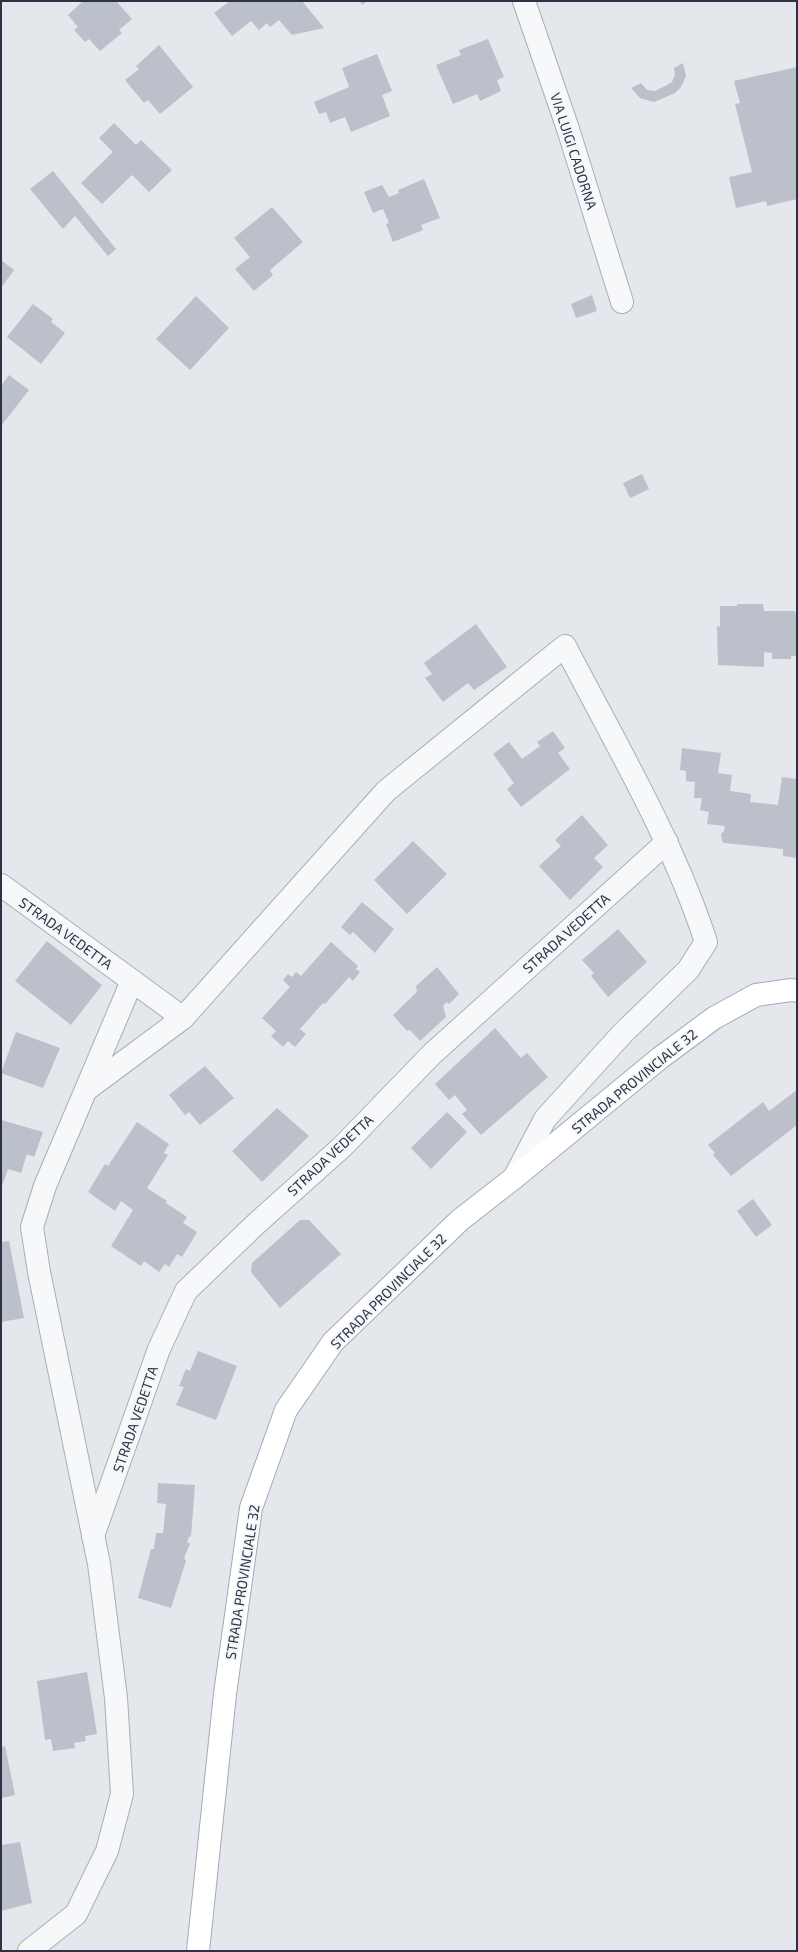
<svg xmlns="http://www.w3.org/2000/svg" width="798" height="1952" viewBox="0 0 798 1952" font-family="'Exo 2',sans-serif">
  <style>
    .building { fill: #bbc0ca }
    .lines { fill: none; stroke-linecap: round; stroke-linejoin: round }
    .minor-casing { stroke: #a9aeb7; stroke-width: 24 }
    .major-casing { stroke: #a3abb8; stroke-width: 24 }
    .minor { stroke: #f7f8fa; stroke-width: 22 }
    .major { stroke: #fff; stroke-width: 22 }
    .labels { text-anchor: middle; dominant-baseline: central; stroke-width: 4; stroke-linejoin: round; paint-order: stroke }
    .street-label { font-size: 14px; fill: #2b3445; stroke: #f4f6f9 }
  </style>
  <rect width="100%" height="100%" fill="#e4e7ec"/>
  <!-- building -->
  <g class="building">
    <polygon points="83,1 116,1 132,19 119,30 122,33 100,51 89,39 85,42 74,30 78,27 68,15"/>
    <polygon points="230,1 302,1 324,28 292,35 279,20 270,27 267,23 259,30 251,21 232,36 214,13"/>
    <polygon points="360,1 368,1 362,5"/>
    <polygon points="488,39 504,77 497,80 501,91 480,101 477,94 453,104 436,65 461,55 459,50"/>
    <polygon points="159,45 193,87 160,114 148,100 144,103 125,80 139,69 136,66"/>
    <polygon points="377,54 392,91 382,95 390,116 351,132 345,117 330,123 326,112 319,114 314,102 349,87 342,68"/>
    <polygon points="683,63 686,76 681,87 675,93 654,102 640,98 631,88 641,83 647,90 655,91 667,85 672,82 675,75 674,68"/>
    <polygon points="797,67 797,199 767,206 766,201 736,208 729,177 752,172 735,104 740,103 734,81"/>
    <polygon points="114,123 136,145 141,140 172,170 149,192 132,175 102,204 81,183 113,152 99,138"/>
    <polygon points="53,171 116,249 108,256 75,216 63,229 30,189"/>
    <polygon points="424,179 440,218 421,225 423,230 393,242 386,224 389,223 383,209 373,213 364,192 382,185 389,197 399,193 398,190"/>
    <polygon points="272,207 303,242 270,270 273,275 254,291 235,269 250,257 234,238"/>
    <polygon points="1,260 14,270 1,288"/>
    <polygon points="592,295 597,311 576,318 571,304"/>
    <polygon points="196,296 229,328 190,370 156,339"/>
    <polygon points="33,304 53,319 51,322 65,333 41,364 7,337"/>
    <polygon points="9,375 29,390 1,426 1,386"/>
    <polygon points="642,474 649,489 630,498 623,483"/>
    <polygon points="737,604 763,604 764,611 795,611 795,613 797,613 797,656 791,656 791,659 772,659 772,653 764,652 764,667 718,665 717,626 720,627 720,606 737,606"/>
    <polygon points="476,624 507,667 474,690 468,683 443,702 425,678 432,674 424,663"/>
    <polygon points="553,731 565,748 558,753 570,769 521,807 507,789 514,783 493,754 509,742 522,759 540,746 537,742"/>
    <polygon points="682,748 721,753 718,773 732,775 730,791 751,794 750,802 778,805 782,777 797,779 797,858 783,856 783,849 724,843 722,841 721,834 724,831 725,826 707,824 709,812 700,810 702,798 694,798 695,782 686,781 686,771 680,770"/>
    <polygon points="582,815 608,845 594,858 603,867 570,900 539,866 561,846 555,840"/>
    <polygon points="413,841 447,874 407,914 374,880"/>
    <polygon points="362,902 394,929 375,953 353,932 350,935 341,927"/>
    <polygon points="618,929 647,962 608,997 591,976 594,973 582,960"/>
    <polygon points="47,941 102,985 71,1025 15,981"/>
    <polygon points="331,942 358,966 356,969 360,972 353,981 349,977 325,1004 323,1003 300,1029 306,1034 295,1047 288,1041 283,1047 271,1036 276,1031 262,1018 290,987 283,980 288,974 292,977 296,972 301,976"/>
    <polygon points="437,967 459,994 449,1004 447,1002 443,1006 446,1017 420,1041 410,1030 407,1031 393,1015 417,992 416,986"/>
    <polygon points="495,1028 521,1058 527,1053 548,1077 481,1135 462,1114 467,1110 455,1095 449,1100 435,1084"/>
    <polygon points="16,1032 60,1048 43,1088 1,1073"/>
    <polygon points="205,1066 234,1098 200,1125 189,1112 185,1115 169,1095"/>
    <polygon points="797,1090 797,1125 731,1176 713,1155 715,1153 708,1145 763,1102 769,1111"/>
    <polygon points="277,1108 309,1136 262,1182 232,1151"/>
    <polygon points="447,1112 467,1132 431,1169 411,1148"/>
    <polygon points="1,1120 43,1132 34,1157 27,1154 21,1173 8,1169 1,1189"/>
    <polygon points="137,1122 169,1144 164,1153 168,1155 147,1188 167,1201 166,1203 187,1217 183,1223 197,1232 182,1257 177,1254 169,1267 165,1264 159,1272 144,1261 141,1266 111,1246 133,1210 121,1201 115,1211 88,1192 105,1164 108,1166"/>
    <polygon points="753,1199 772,1225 756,1237 737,1211"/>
    <polygon points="300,1220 309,1220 341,1254 280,1308 251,1272 252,1263"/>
    <polygon points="9,1241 24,1318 1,1322 1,1242"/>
    <polygon points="198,1351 237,1366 216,1420 176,1405 184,1387 179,1386 186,1369 190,1371"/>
    <polygon points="158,1483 195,1485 191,1536 189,1537 187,1542 190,1544 184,1558 186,1561 171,1608 138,1598 151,1549 154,1549 156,1533 163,1533 166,1504 157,1503"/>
    <polygon points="87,1672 97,1734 85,1736 86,1741 74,1743 75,1748 53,1751 51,1739 45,1740 37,1681"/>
    <polygon points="5,1746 15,1795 1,1798 1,1747"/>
    <polygon points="20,1842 32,1903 1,1911 1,1845"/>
  </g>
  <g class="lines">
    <!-- minor casing -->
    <g class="minor-casing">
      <g id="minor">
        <polyline points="524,1 568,129 622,302"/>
        <polyline points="1,885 183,1018"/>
        <path d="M86 1090 183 1018 386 791 565 646C615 743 672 838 706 942L688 970 622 1034 545 1119 514 1178"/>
        <polyline points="93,1536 159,1349 186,1291 258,1222 342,1147 432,1054 667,842"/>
        <polyline points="29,1951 76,1914 107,1851 122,1794 116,1698 99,1564 39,1272 32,1227 45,1186 132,981"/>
      </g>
    </g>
    <!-- major casing -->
    <g class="major-casing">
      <polyline id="major" points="198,1951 225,1694 251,1508 286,1410 333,1342 460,1220 514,1178 660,1058 714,1018 756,995 791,990 797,991"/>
    </g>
    <!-- minor -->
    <use href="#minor" class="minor"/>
    <!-- major -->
    <use href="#major" class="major"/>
  </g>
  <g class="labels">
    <!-- street labels -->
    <g class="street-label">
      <text transform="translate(574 151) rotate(72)">VIA LUIGI CADORNA</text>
      <text transform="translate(66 933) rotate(36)">STRADA VEDETTA</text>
      <text transform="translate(566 933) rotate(-42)">STRADA VEDETTA</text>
      <text transform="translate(634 1081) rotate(-39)">STRADA PROVINCIALE 32</text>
      <text transform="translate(330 1155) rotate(-43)">STRADA VEDETTA</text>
      <text transform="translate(388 1291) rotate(-45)">STRADA PROVINCIALE 32</text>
      <text transform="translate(135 1419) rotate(-71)">STRADA VEDETTA</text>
      <text transform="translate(242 1582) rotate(-81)">STRADA PROVINCIALE 32</text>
    </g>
  </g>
  <!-- border -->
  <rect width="798" height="1952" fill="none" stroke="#2b3445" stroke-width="4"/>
</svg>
